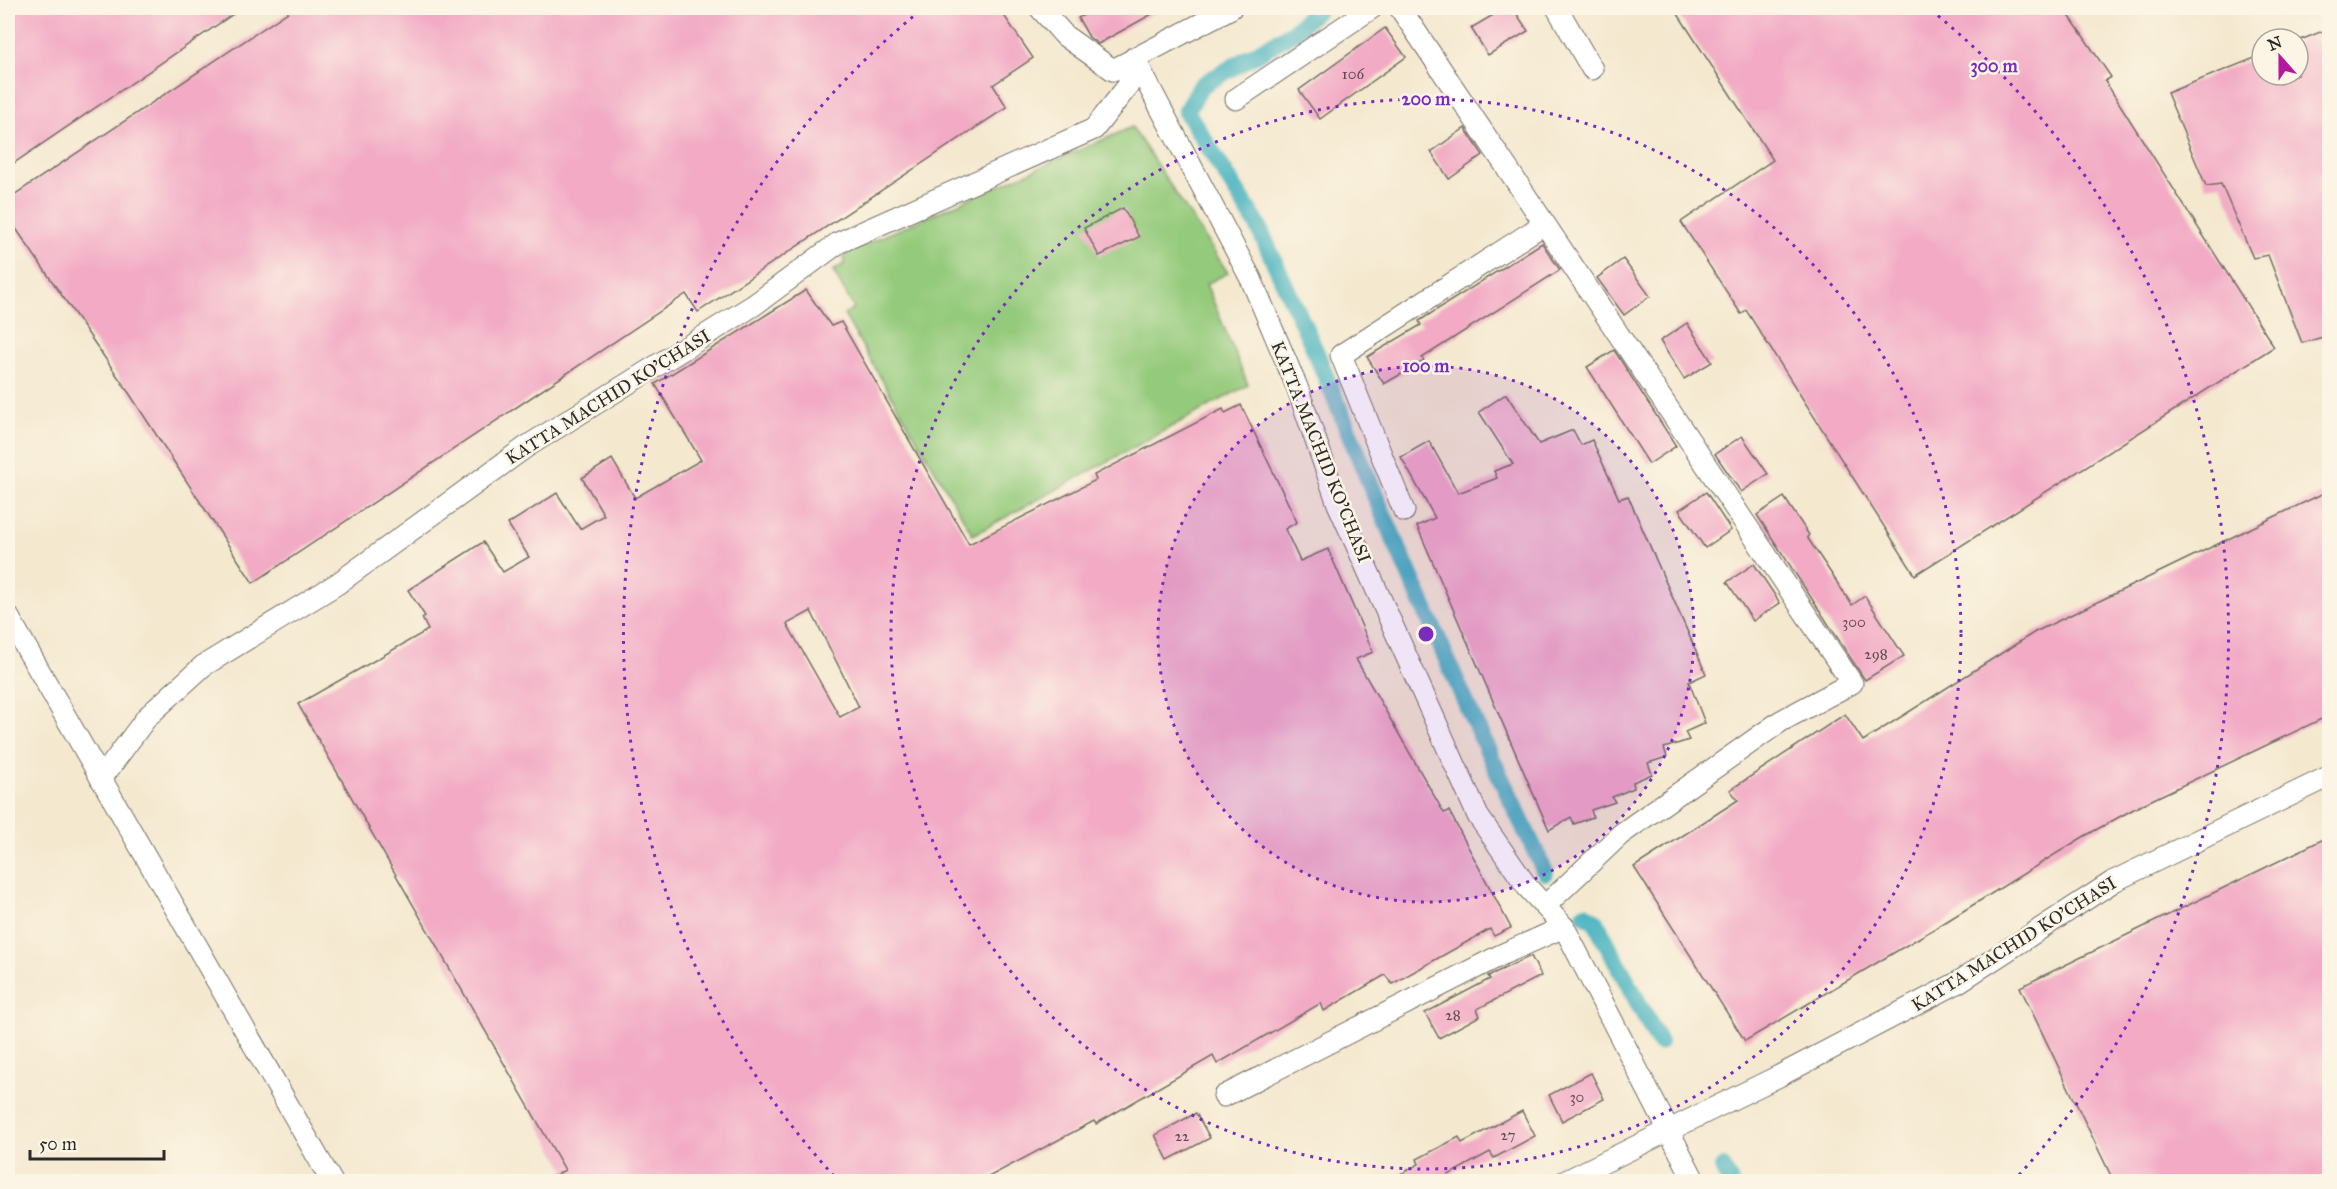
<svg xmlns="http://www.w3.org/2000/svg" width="2337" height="1189" viewBox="0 0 2337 1189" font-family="'IM FELL Great Primer',serif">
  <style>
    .green { fill: #94ca7c; stroke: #607a54; stroke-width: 1.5 }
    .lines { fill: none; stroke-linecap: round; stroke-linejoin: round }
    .canal { stroke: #42b1be; stroke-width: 18 }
    .building { fill: #f2aac5; fill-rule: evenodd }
    .minor-casing { stroke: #716d64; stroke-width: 23 }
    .minor { stroke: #fff; stroke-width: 21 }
    .ring { fill: none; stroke: #7b2cbf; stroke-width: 3; stroke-dasharray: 3 6 }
    .labels { text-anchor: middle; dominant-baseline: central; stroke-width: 5; stroke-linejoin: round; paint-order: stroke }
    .number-label { font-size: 15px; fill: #5d4b52 }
    .street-label { font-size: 18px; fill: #2b2b2b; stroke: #fcf5e5 }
    .centre { fill: #7b2cbf; stroke: #fcf5e5; stroke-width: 3 }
    .ring-label { font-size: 18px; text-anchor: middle; font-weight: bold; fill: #7b2cbf; stroke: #fcf5e5; stroke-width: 5; stroke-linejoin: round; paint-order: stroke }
  </style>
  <rect width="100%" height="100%" fill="#fcf5e5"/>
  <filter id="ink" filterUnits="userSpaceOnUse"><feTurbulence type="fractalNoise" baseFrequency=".0167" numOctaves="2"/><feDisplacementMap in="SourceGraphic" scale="12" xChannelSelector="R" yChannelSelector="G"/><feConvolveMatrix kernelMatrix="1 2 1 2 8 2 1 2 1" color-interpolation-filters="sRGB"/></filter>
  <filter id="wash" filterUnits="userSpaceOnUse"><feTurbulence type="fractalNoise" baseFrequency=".008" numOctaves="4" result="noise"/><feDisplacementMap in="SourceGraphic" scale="24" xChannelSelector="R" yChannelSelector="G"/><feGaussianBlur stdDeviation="1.35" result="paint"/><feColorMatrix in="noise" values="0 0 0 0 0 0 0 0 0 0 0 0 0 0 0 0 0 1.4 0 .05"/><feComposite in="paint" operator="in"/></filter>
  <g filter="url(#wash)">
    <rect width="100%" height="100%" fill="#f4e8cf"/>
    <!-- green -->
    <polygon class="green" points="1132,127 1228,273 1206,284 1248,385 973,535 844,315 854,308 833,271 844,264 843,254"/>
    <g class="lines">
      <!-- canal -->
      <g class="canal">
        <polyline points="1319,8 1292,33 1202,85 1186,111 1257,224 1314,348 1379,505 1473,719 1545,872"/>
        <polyline points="1585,914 1595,921 1659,1042"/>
        <polyline points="1723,1168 1730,1182"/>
      </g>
    </g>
    <g id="blocks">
      <!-- building -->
      <g class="building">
        <polygon points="8,8 242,8 8,167"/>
        <polygon points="294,8 999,8 1033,58 993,85 1007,107 698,312 686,294 253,583 129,393 8,217 8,199"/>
        <polygon points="1097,8 1163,8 1098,44 1089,37 1078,18"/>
        <polygon points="1505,8 1513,8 1528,31 1488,55 1471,28"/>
        <polygon points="1674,8 2064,8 2111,77 2105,81 2274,347 1915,575 1746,310 1741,314 1681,222 1773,160"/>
        <polygon points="1385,28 1406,57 1320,119 1299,90"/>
        <polygon points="2330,28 2330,335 2302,343 2268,255 2253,258 2221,184 2206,186 2167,93 2262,55 2262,75 2298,75 2298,41"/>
        <polygon points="1465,128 1483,155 1449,179 1431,152"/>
        <polygon points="1123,208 1139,237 1099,256 1084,228"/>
        <polygon points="1542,243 1560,270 1422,358 1424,361 1384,384 1367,357 1421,325 1419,321"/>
        <polygon points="1623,259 1650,296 1624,315 1597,278"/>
        <path d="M806 290 831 326 841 322 969 544 1096 480 1094 475 1223 409 1225 413 1241 405 1297 522 1285 529 1300 561 1328 549 1373 652 1356 659 1444 813 1449 811 1511 928 1494 936 1490 929 1392 984 1385 975 1324 1011 1321 1003 1217 1064 1213 1056 1096 1124 1094 1121 979 1182H543L565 1170 298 704 428 630 422 618 425 616 408 590 483 542 503 572 529 557 508 524 557 493 580 529 604 515 582 478 612 459 635 498 701 460 655 384ZM811 611 859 707 840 717 787 624Z"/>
        <polygon points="1687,323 1712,362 1684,379 1660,341"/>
        <polygon points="1614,350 1676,446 1649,464 1587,367"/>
        <polygon points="1506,394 1539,444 1573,430 1581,445 1592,440 1619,499 1628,496 1706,674 1689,682 1705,723 1685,732 1689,740 1664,748 1667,757 1648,763 1652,774 1633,782 1634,788 1612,797 1615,802 1591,810 1593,817 1574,824 1571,817 1549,830 1417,526 1435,518 1401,457 1429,441 1458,493 1497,478 1494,471 1513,464 1479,412"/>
        <polygon points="1742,436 1768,474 1741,492 1715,454"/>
        <polygon points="2330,490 2330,715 2141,805 2083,837 1939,926 1745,1041 1634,867 1738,800 1730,790 1845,714 1863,741 2035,632"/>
        <polygon points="1706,492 1731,530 1705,548 1679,510"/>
        <polygon points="1784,497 1809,535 1807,537 1852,605 1865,596 1904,656 1865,680 1757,515"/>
        <polygon points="1754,564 1780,603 1753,621 1727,582"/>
        <polygon points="2330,836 2330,1182 2114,1182 2020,987"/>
        <polygon points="1531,956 1541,976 1477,1009 1480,1016 1439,1038 1425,1013 1490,979 1488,976"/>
        <polygon points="1591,1073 1604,1099 1562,1121 1549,1095"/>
        <polygon points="1522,1111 1535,1136 1494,1158 1490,1152 1436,1182 1386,1182 1419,1164 1417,1159 1459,1137 1462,1143"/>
        <polygon points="1196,1113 1210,1138 1168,1160 1155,1135"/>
      </g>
    </g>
  </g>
  <g filter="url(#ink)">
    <use href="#blocks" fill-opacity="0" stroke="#716d64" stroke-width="1.5"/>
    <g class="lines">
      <!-- minor casing -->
      <g class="minor-casing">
        <g id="minor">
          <polyline points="1040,8 1065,36 1113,70 1231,8"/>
          <polyline points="1400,8 1852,683 1781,721 1621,834 1545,906"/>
          <polyline points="1557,8 1592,69"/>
          <polyline points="1134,58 1251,279 1297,387 1338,504 1478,816 1528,888 1564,927 1695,1182"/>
          <polyline points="1236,99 1372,8"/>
          <polyline points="1404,511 1341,355 1544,224"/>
          <polyline points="8,616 332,1182"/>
          <polyline points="101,779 147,717 203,666 337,584 526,447 754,305 838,243 1094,129 1128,86 1134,58"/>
          <polyline points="1224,1096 1501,955 1564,927"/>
          <polyline points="1564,1182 1779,1076 1957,983 2114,881 2330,776"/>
        </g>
      </g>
      <!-- minor -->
      <use href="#minor" class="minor"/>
    </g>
  </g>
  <!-- distance rings -->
  <circle cx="1426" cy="634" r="268" fill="#7b2cbf" fill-opacity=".12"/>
  <g class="ring">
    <circle cx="1426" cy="634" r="268"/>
    <circle cx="1426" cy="634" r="535"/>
    <path d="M834 1176A803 803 0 0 1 921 10M1931 10A803 803 0 0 1 2018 1176"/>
  </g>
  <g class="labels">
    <!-- number labels -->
    <g class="number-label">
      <text x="1353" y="74">106</text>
      <text x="1854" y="622">300</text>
      <text x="1876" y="654">298</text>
      <text x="1453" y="1015">28</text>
      <text x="1577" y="1097">30</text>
      <text x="1508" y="1135">27</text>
      <text x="1182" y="1136">22</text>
    </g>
    <!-- street labels -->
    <g class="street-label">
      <text transform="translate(608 397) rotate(-32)">KATTA MACHID KO'CHASI</text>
      <text transform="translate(1321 452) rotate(68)">KATTA MACHID KO'CHASI</text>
      <text transform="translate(2014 944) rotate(-32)">KATTA MACHID KO'CHASI</text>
    </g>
  </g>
  <circle cx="1426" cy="634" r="9" class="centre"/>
  <g class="ring-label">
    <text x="1994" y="72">300 m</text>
    <text x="1426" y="105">200 m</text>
    <text x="1426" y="372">100 m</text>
  </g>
  <!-- margin -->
  <rect width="2337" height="1189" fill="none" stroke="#fcf5e5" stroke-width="30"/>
  <!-- north arrow -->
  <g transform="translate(2280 57) rotate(339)"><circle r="28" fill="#fcf5e5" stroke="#a8a49b" stroke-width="1.5"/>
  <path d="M0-4.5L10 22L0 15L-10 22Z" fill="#b5179e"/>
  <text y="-9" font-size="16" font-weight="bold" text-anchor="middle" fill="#2b2b2b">N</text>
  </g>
  <!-- scale -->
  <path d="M30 1150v9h134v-9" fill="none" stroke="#2b2b2b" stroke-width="3"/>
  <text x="39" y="1150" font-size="18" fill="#2b2b2b" stroke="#fcf5e5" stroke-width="4.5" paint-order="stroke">50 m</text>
</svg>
